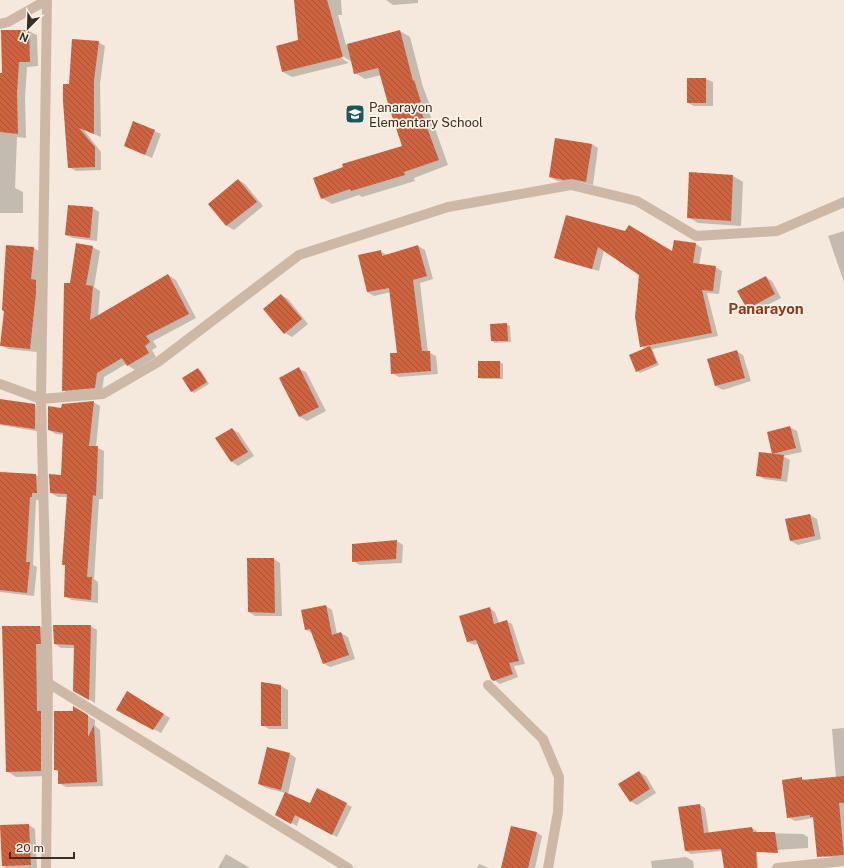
<svg xmlns="http://www.w3.org/2000/svg" width="844" height="868" viewBox="0 0 844 868" font-family="'Public Sans',sans-serif">
  <style>
    .shadow { fill: #0003 }
    .building { fill: url(#building-back-hatch) }
    .lines { fill: none; stroke-linecap: round; stroke-linejoin: round }
    .service { stroke: #cdb8a6; stroke-width: 10 }
    .minor { stroke: #cdb8a6; stroke-width: 10 }
    .labels { text-anchor: middle; dominant-baseline: central; stroke-width: 3.5; stroke-linejoin: round; paint-order: stroke }
    .poi-label { font-size: 13px; fill: #392d28; stroke: #fbf3e8; text-anchor: start }
    .quarter-label { font-size: 15px; font-weight: bold; fill: #8d381b; stroke: #fbf3e8 }
  </style>
  <defs>
    <pattern id="building-back-hatch" width="6" height="6" patternUnits="userSpaceOnUse"><rect width="6" height="6" fill="#ce643f"/><path d="M-1 5l2 2M0 0l6 6M5-1l2 2" fill="none" stroke="#a85335"/></pattern>
  </defs>
  <rect width="100%" height="100%" fill="#f4e9dc"/>
  <!-- shadow -->
  <g class="shadow">
    <polygon points="295,0 341,0 342,15 338,15 346,45 400,31 410,37 423,87 431,108 428,109 448,165 414,178 415,181 362,197 359,195 332,204 322,198 404,147 381,75 365,79 355,73 352,62 339,54 338,56 349,63 292,77 283,72 277,46 300,41"/>
    <polygon points="386,0 418,0 418,3 393,5"/>
    <polygon points="28,31 37,35 38,66 27,67 25,98 26,138 17,137 15,188 23,192 23,213 0,213 0,74 3,74"/>
    <polygon points="98,42 105,46 100,84 101,137 84,130 101,152 101,170 76,171 69,167 70,85"/>
    <polygon points="688,79 706,79 713,82 713,106 694,106 688,103"/>
    <polygon points="154,131 161,134 152,158 125,146"/>
    <polygon points="592,144 598,148 593,185 580,182 571,183 557,181 550,177"/>
    <polygon points="690,173 733,176 743,182 741,226 698,223 688,217"/>
    <polygon points="238,180 245,184 263,206 234,230 227,226 209,204"/>
    <polygon points="93,208 99,212 97,241 73,238 66,235"/>
    <polygon points="567,216 673,252 675,241 696,244 702,248 699,265 715,267 722,271 719,294 707,293 718,336 652,349 659,365 640,373 637,371 646,349 641,346 640,275 604,250 599,271 562,261 556,257"/>
    <polygon points="844,231 844,282 828,236"/>
    <polygon points="418,246 425,250 433,279 420,283 428,352 436,356 438,374 399,377 392,373 398,354 391,292 374,296 367,292 380,251 387,255"/>
    <polygon points="92,247 100,251 94,287 100,291 98,316 168,275 176,280 196,318 153,341 157,347 152,350 156,357 135,370 126,364 104,377 102,392 70,395 63,390 71,284"/>
    <polygon points="34,248 40,252 37,352 8,349 1,345 5,311"/>
    <polygon points="765,277 772,281 781,298 754,312 747,308"/>
    <polygon points="281,295 288,299 308,324 292,337 285,333 264,309"/>
    <polygon points="507,324 510,326 511,342 495,343 492,341"/>
    <polygon points="736,351 743,355 751,381 723,390 716,386"/>
    <polygon points="500,362 503,364 503,379 482,379 479,378"/>
    <polygon points="198,369 201,371 209,384 194,393 191,391"/>
    <polygon points="299,369 306,372 326,411 307,421 300,417 280,378"/>
    <polygon points="0,400 34,405 41,409 42,432 0,425"/>
    <polygon points="93,402 100,406 96,447 104,451 103,499 99,499 94,579 98,582 98,603 72,600 65,596 66,566 63,564 67,497 58,497 51,493 62,476 64,435 56,434 49,430 62,409"/>
    <polygon points="790,427 797,431 802,452 783,456 790,460 787,482 764,479 757,475 778,456 773,453"/>
    <polygon points="232,429 239,433 254,456 238,466 232,462"/>
    <polygon points="1,474 36,475 43,479 39,500 36,500 33,565 37,567 34,596 0,592"/>
    <polygon points="810,515 817,519 821,539 798,545 791,541 786,520"/>
    <polygon points="397,541 403,545 402,563 360,565 353,561"/>
    <polygon points="274,559 280,563 282,616 255,616 249,612"/>
    <polygon points="326,606 332,610 337,634 341,633 348,637 355,659 330,667 323,663 312,633 306,630"/>
    <polygon points="489,608 495,612 499,623 506,621 512,624 525,664 514,666 518,677 500,684 494,680 478,644 474,645 468,642"/>
    <polygon points="40,626 49,632 49,776 16,777 7,771"/>
    <polygon points="90,626 97,630 95,703 74,690 75,648 61,648 55,644"/>
    <polygon points="262,683 281,686 288,690 288,729 269,729 262,725"/>
    <polygon points="134,696 170,718 161,733 123,713"/>
    <polygon points="74,708 95,720 95,726 100,730 103,786 66,787 59,783 59,772 55,770 74,712"/>
    <polygon points="844,728 844,857 825,857 818,853 814,818 795,821 788,817 801,778 806,781 836,778 832,729"/>
    <polygon points="290,754 296,758 288,794 310,804 318,789 352,807 337,837 300,817 297,826 276,815 285,793 266,788 259,784"/>
    <polygon points="639,772 646,776 656,793 637,805 630,801"/>
    <polygon points="700,805 705,808 709,834 752,828 757,831 757,833 803,834 808,837 808,848 757,851 758,868 725,868 722,851 691,854 686,851 680,808"/>
    <polygon points="29,825 35,829 37,868 7,868 3,866"/>
    <polygon points="536,832 542,836 535,868 502,868"/>
    <polygon points="226,854 250,868 218,868"/>
    <polygon points="686,857 693,861 694,868 652,868 651,861"/>
    <polygon points="479,864 489,868 477,868"/>
  </g>
  <!-- building -->
  <g class="building">
    <polygon points="294,0 327,0 343,57 282,72 276,46 298,40"/>
    <polygon points="1,30 29,30 30,62 19,62 17,93 18,134 0,132 0,73 2,73"/>
    <polygon points="400,30 413,81 414,80 421,102 418,103 439,160 404,172 405,175 351,191 350,189 321,199 313,178 343,167 342,164 402,146 389,107 378,68 354,74 347,44"/>
    <polygon points="72,39 99,41 94,80 94,134 79,128 95,147 95,167 68,168 63,102 63,84 69,84"/>
    <rect x="687" y="78" width="19" height="25"/>
    <polygon points="133,121 155,130 145,155 124,146"/>
    <polygon points="555,138 592,144 586,182 572,179 564,180 549,177"/>
    <polygon points="689,172 733,175 731,221 687,218"/>
    <polygon points="238,179 257,202 226,226 208,204"/>
    <polygon points="68,205 93,207 90,238 65,235"/>
    <polygon points="566,215 625,231 629,225 672,251 674,240 696,243 693,263 716,266 713,291 702,290 712,333 640,347 635,317 639,275 598,247 592,269 554,258"/>
    <polygon points="76,243 93,246 86,285 93,286 90,320 168,274 189,314 146,336 150,342 145,346 149,353 127,366 122,358 97,373 95,388 62,391 64,283 70,283"/>
    <polygon points="6,245 34,247 31,279 36,280 36,293 30,349 0,346 4,311 2,310"/>
    <polygon points="418,245 427,276 413,280 422,351 430,351 431,371 391,374 390,353 397,353 389,288 367,292 358,255 381,250 382,256"/>
    <polygon points="766,276 775,294 747,309 737,291"/>
    <polygon points="281,294 302,319 284,334 263,309"/>
    <polygon points="507,323 508,341 491,341 490,324"/>
    <polygon points="650,346 657,363 636,372 629,355"/>
    <polygon points="737,350 745,378 715,386 707,359"/>
    <rect x="478" y="361" width="22" height="17"/>
    <polygon points="299,367 319,407 299,417 279,378"/>
    <polygon points="198,368 207,382 191,392 182,378"/>
    <polygon points="0,399 35,404 35,429 0,424"/>
    <polygon points="94,401 89,446 98,446 96,496 93,495 87,577 92,577 91,600 64,597 65,565 62,565 67,494 50,493 49,474 61,475 63,433 48,430 48,406 61,408 62,404"/>
    <polygon points="790,426 796,448 772,454 767,432"/>
    <polygon points="232,428 248,452 231,462 215,438"/>
    <polygon points="759,452 784,455 781,479 756,476"/>
    <polygon points="0,472 36,474 37,493 32,493 32,497 30,497 26,562 30,562 27,593 0,590"/>
    <polygon points="810,514 815,536 790,541 785,519"/>
    <polygon points="397,540 396,559 352,562 352,544"/>
    <polygon points="247,558 274,558 275,613 248,612"/>
    <polygon points="326,605 332,635 341,632 349,655 323,664 310,629 305,630 301,610"/>
    <polygon points="490,607 494,624 507,620 519,661 509,663 513,674 493,681 491,679 476,640 467,642 459,616"/>
    <polygon points="53,625 91,625 89,700 73,691 74,645 54,644"/>
    <polygon points="2,626 40,626 41,644 36,644 37,711 41,711 41,771 6,772"/>
    <polygon points="261,682 281,685 281,726 261,726"/>
    <polygon points="127,691 164,714 153,730 116,710"/>
    <polygon points="73,706 88,715 88,737 94,725 97,782 58,784 58,770 54,770 54,711 73,711"/>
    <polygon points="267,747 290,753 281,790 258,784"/>
    <polygon points="639,771 650,789 630,802 618,784"/>
    <polygon points="844,776 844,803 839,803 844,855 817,857 813,817 810,817 810,815 787,818 782,780 802,777 802,780"/>
    <polygon points="317,788 347,803 332,835 295,815 291,824 275,815 285,792 310,803"/>
    <polygon points="700,804 704,833 752,827 753,832 775,832 778,853 756,852 757,868 724,868 721,849 685,851 678,807"/>
    <polygon points="29,824 31,865 2,866 0,825"/>
    <polygon points="511,826 537,832 528,868 501,868"/>
  </g>
  <g class="lines">
    <!-- service -->
    <polyline class="service" points="0,24 8,22 47,0"/>
    <!-- minor -->
    <g class="minor">
      <polyline points="0,384 41,399 103,394 158,362 299,255 448,207 571,185 637,201 696,236 777,231 844,202"/>
      <polyline points="48,683 348,868"/>
      <polyline points="488,685 543,739 559,777 558,812 548,868"/>
      <polyline points="46,868 48,683 41,399 47,0"/>
      <polyline points="777,868 844,861"/>
    </g>
  </g>
  <!-- icons -->
  <defs>
    <g id="school-square" transform="scale(1)"><rect x="-9" y="-9" width="18" height="18" rx="4" fill="#1a585d" stroke="#fbf3e8"/><path d="M0-5L7-2L0 1L-7-2ZM-4 1L0 2.5L4 1V4Q0 6-4 4Z" fill="#fff"/></g>
  </defs>
  <g fill-rule="evenodd">
    <use href="#school-square" x="355" y="114"/>
  </g>
  <g class="labels">
    <!-- poi labels -->
    <g class="poi-label">
      <text x="369" y="107">Panarayon<tspan x="369" dy="15">Elementary School</tspan></text>
    </g>
    <!-- quarter labels -->
    <g class="quarter-label">
      <text x="766" y="308">Panarayon</text>
    </g>
  </g>
  <!-- north arrow -->
  <g transform="translate(28 28) rotate(203)" stroke="#fbf3e8" stroke-width="3" paint-order="stroke">
  <path d="M0-3L7 15L0 10L-7 15Z" fill="#392d28"/>
  <text y="-6" font-size="11" font-weight="bold" text-anchor="middle" fill="#392d28">N</text>
  </g>
  <!-- scale -->
  <path d="M10 852v6h64v-6" fill="none" stroke="#392d28" stroke-width="2"/>
  <text x="16" y="852" font-size="12" fill="#392d28" stroke="#fbf3e8" stroke-width="3" paint-order="stroke">20 m</text>
</svg>
